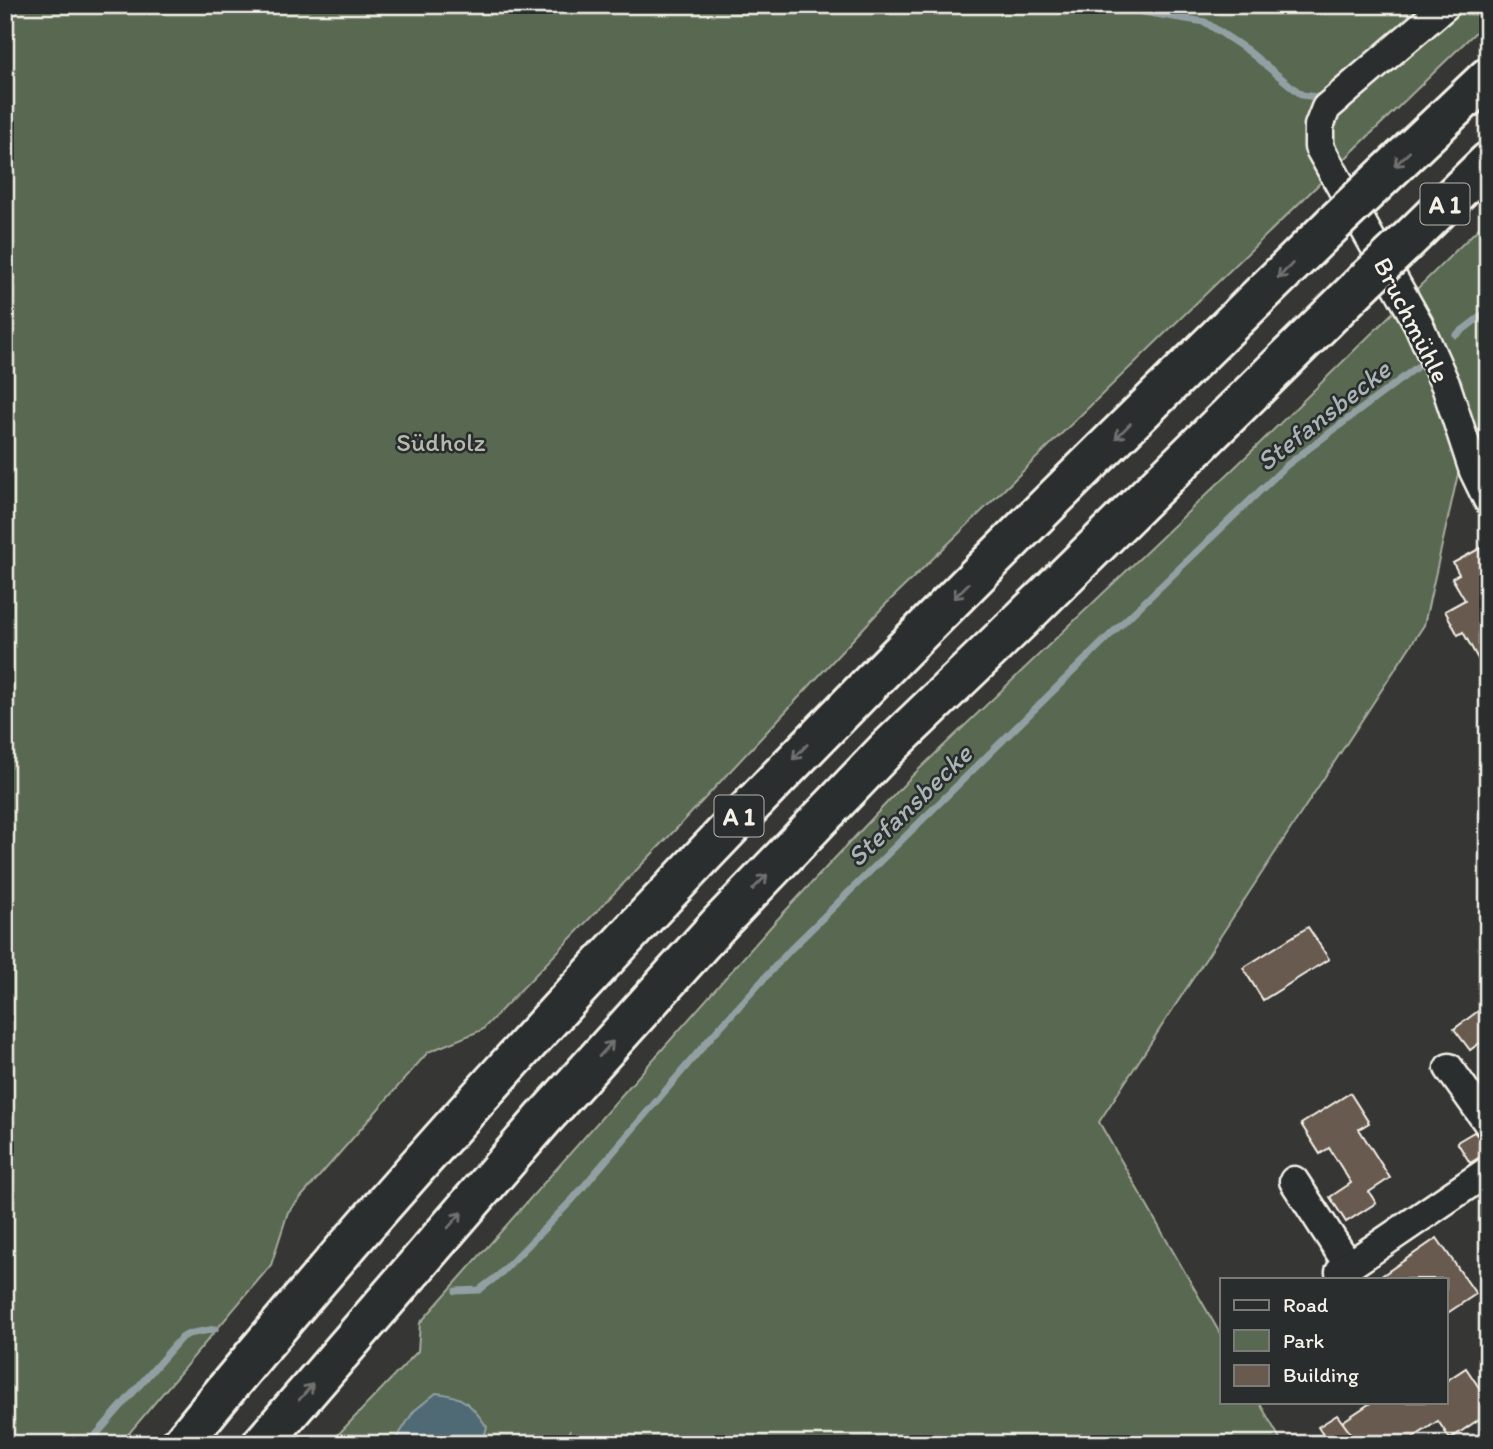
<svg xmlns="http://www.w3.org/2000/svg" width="1493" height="1449" viewBox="0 0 1493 1449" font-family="Itim,sans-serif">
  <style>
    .green { fill: #596851; stroke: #a6ac9c; stroke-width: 2 }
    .water { fill: #506a75; stroke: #92a0a3; stroke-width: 2 }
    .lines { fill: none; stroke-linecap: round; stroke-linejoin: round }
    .stream { stroke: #92a0a3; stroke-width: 7 }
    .building { fill: #685a4f; stroke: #f4f1e8; stroke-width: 2 }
    .minor-casing { stroke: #f4f1e8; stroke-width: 33 }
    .highway-casing { stroke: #f4f1e8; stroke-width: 44 }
    .minor { stroke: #2a2d2e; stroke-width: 28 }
    .highway { stroke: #2a2d2e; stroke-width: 38 }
    .highway-bridge-casing { stroke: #f4f1e8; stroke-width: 44; stroke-linecap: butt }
    .highway-bridge { stroke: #2a2d2e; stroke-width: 38 }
    .oneway { stroke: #71726f }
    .labels { text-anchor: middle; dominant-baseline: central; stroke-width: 5; stroke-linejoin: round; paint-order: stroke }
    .shield { fill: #2a2d2e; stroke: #b7b6b0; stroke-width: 2 }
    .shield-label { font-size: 24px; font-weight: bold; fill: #f4f1e8 }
    .street-label { font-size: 26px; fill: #f4f1e8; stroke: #2a2d2e }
    .park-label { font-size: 26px; fill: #b6baac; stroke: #2a2d2e }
    .water-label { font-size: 28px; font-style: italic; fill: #aab4b4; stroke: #2a2d2e }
  </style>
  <rect width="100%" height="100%" fill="#363635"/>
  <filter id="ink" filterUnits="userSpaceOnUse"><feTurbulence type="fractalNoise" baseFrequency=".0143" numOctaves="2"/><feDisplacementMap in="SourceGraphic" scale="14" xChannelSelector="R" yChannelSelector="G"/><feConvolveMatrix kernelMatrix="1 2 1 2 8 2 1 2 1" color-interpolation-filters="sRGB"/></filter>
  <g filter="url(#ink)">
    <!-- green -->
    <g class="green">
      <polygon points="5,5 1488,5 1488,20 884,606 679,826 482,1030 428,1052 288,1212 271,1265 120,1444 5,1444"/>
      <polygon points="1488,219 1488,425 1472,433 1462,456 1424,625 1099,1122 1222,1337 1222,1402 1259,1402 1283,1444 565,1444 570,1430 563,1444 329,1444 418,1351 420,1323 774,923 911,777 1255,448"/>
    </g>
    <!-- water -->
    <path class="water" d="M436 1393C463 1395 472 1405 487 1427L482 1444H393L414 1411Z"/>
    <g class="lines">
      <!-- stream -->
      <g class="stream">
        <polyline points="1099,5 1205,22 1247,50 1302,95 1324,98"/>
        <polyline points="1456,335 1488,311"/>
        <polyline points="456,1291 479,1290 499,1275 573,1199 712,1036 790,950 1108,637 1287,465 1417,367"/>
        <polyline points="88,1444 180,1339 188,1334 215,1329"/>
      </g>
    </g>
    <!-- building -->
    <g class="building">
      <polygon points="1488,544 1488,677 1463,632 1458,635 1445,611 1465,600 1452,578 1459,574 1453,563"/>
      <polygon points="1308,927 1329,959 1263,1000 1243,968"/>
      <polygon points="1478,1011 1488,1023 1488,1037 1470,1050 1454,1029"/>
      <polygon points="1350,1093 1369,1123 1359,1129 1390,1178 1369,1192 1376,1203 1346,1222 1330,1197 1351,1183 1329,1148 1320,1154 1301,1124"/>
      <polygon points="1474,1132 1480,1138 1488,1139 1488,1152 1470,1163 1457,1142"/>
      <polygon points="1437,1238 1476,1294 1446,1314 1446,1279 1377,1279"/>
      <polygon points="1466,1368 1488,1401 1488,1413 1450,1439 1438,1421 1404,1444 1357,1444 1342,1422 1372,1402 1446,1402 1446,1381"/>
      <polygon points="1337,1415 1351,1434 1337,1444 1329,1444 1318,1427"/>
    </g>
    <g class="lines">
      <!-- minor casing -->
      <g class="minor-casing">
        <g id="minor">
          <polyline points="1446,5 1326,108 1319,126 1319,147 1418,323 1446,386 1474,471 1488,500"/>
          <polyline points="1449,1068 1488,1123"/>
          <polyline points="1294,1181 1349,1266"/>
          <polyline points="1343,1279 1340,1272 1488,1171"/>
        </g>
      </g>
      <!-- highway casing -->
      <g class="highway-casing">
        <g id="highway">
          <polyline points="1371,188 1488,77"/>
          <polyline points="1402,246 1488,162"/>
          <path d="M181 1444C535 1009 933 615 1333 224"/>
          <polyline points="262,1444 543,1119 718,925 887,749 1019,622 1365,281"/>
        </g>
      </g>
      <!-- minor -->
      <use href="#minor" class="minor"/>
      <!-- highway -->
      <use href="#highway" class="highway"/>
      <!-- highway-bridge casing -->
      <g class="highway-bridge-casing">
        <g id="highway-bridge">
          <polyline points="1333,224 1371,188"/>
          <polyline points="1365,281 1402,246"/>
        </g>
      </g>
      <!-- highway-bridge -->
      <use href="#highway-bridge" class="highway-bridge"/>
    </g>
    <!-- one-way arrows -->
    <defs><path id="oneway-shaft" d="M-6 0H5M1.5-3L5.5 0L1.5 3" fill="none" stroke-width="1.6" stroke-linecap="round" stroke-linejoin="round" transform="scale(1.75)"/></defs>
    <g class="oneway">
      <use href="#oneway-shaft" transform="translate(1402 159) rotate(137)"/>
      <use href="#oneway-shaft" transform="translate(1285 271) rotate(135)"/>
      <use href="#oneway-shaft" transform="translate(1123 431) rotate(135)"/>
      <use href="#oneway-shaft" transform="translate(961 591) rotate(135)"/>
      <use href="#oneway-shaft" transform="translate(800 752) rotate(134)"/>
      <use href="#oneway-shaft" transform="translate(760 882) rotate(-46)"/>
      <use href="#oneway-shaft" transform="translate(606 1049) rotate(-48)"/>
      <use href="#oneway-shaft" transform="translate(455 1220) rotate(-49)"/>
      <use href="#oneway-shaft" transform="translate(306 1392) rotate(-49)"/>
    </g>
  </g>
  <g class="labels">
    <!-- shield labels -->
    <g class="shield">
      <rect x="1420.5" y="183.5" width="49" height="41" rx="5"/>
      <rect x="714.5" y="795.5" width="49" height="41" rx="5"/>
    </g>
    <g class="shield-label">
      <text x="1445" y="204">A 1</text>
      <text x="739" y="816">A 1</text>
    </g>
    <!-- street labels -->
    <g class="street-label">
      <text transform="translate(1412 320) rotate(63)">Bruchmühle</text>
    </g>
    <!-- park labels -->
    <g class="park-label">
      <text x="441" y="442">Südholz</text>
    </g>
    <!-- water labels -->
    <g class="water-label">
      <text transform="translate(1323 415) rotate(-38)">Stefansbecke</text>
      <text transform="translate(909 805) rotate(-44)">Stefansbecke</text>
    </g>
  </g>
  <!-- margin -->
  <rect width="1493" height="1449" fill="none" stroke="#2a2d2e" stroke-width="28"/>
  <rect x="14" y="14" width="1465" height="1421" fill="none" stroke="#f4f1e8" stroke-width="2.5" filter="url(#ink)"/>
  <!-- legend -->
  <rect x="1220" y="1278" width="228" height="126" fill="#2a2d2e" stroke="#7b7b78" stroke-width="2"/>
  <rect x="1234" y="1300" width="35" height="10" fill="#2a2d2e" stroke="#7b7b78" stroke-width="2"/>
  <text x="1283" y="1312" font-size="21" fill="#f4f1e8">Road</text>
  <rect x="1234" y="1330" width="35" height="21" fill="#596851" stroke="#7b7b78" stroke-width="2"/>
  <text x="1283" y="1348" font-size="21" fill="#f4f1e8">Park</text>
  <rect x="1234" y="1365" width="35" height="21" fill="#685a4f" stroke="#7b7b78" stroke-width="2"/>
  <text x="1283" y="1382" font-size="21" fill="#f4f1e8">Building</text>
</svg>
